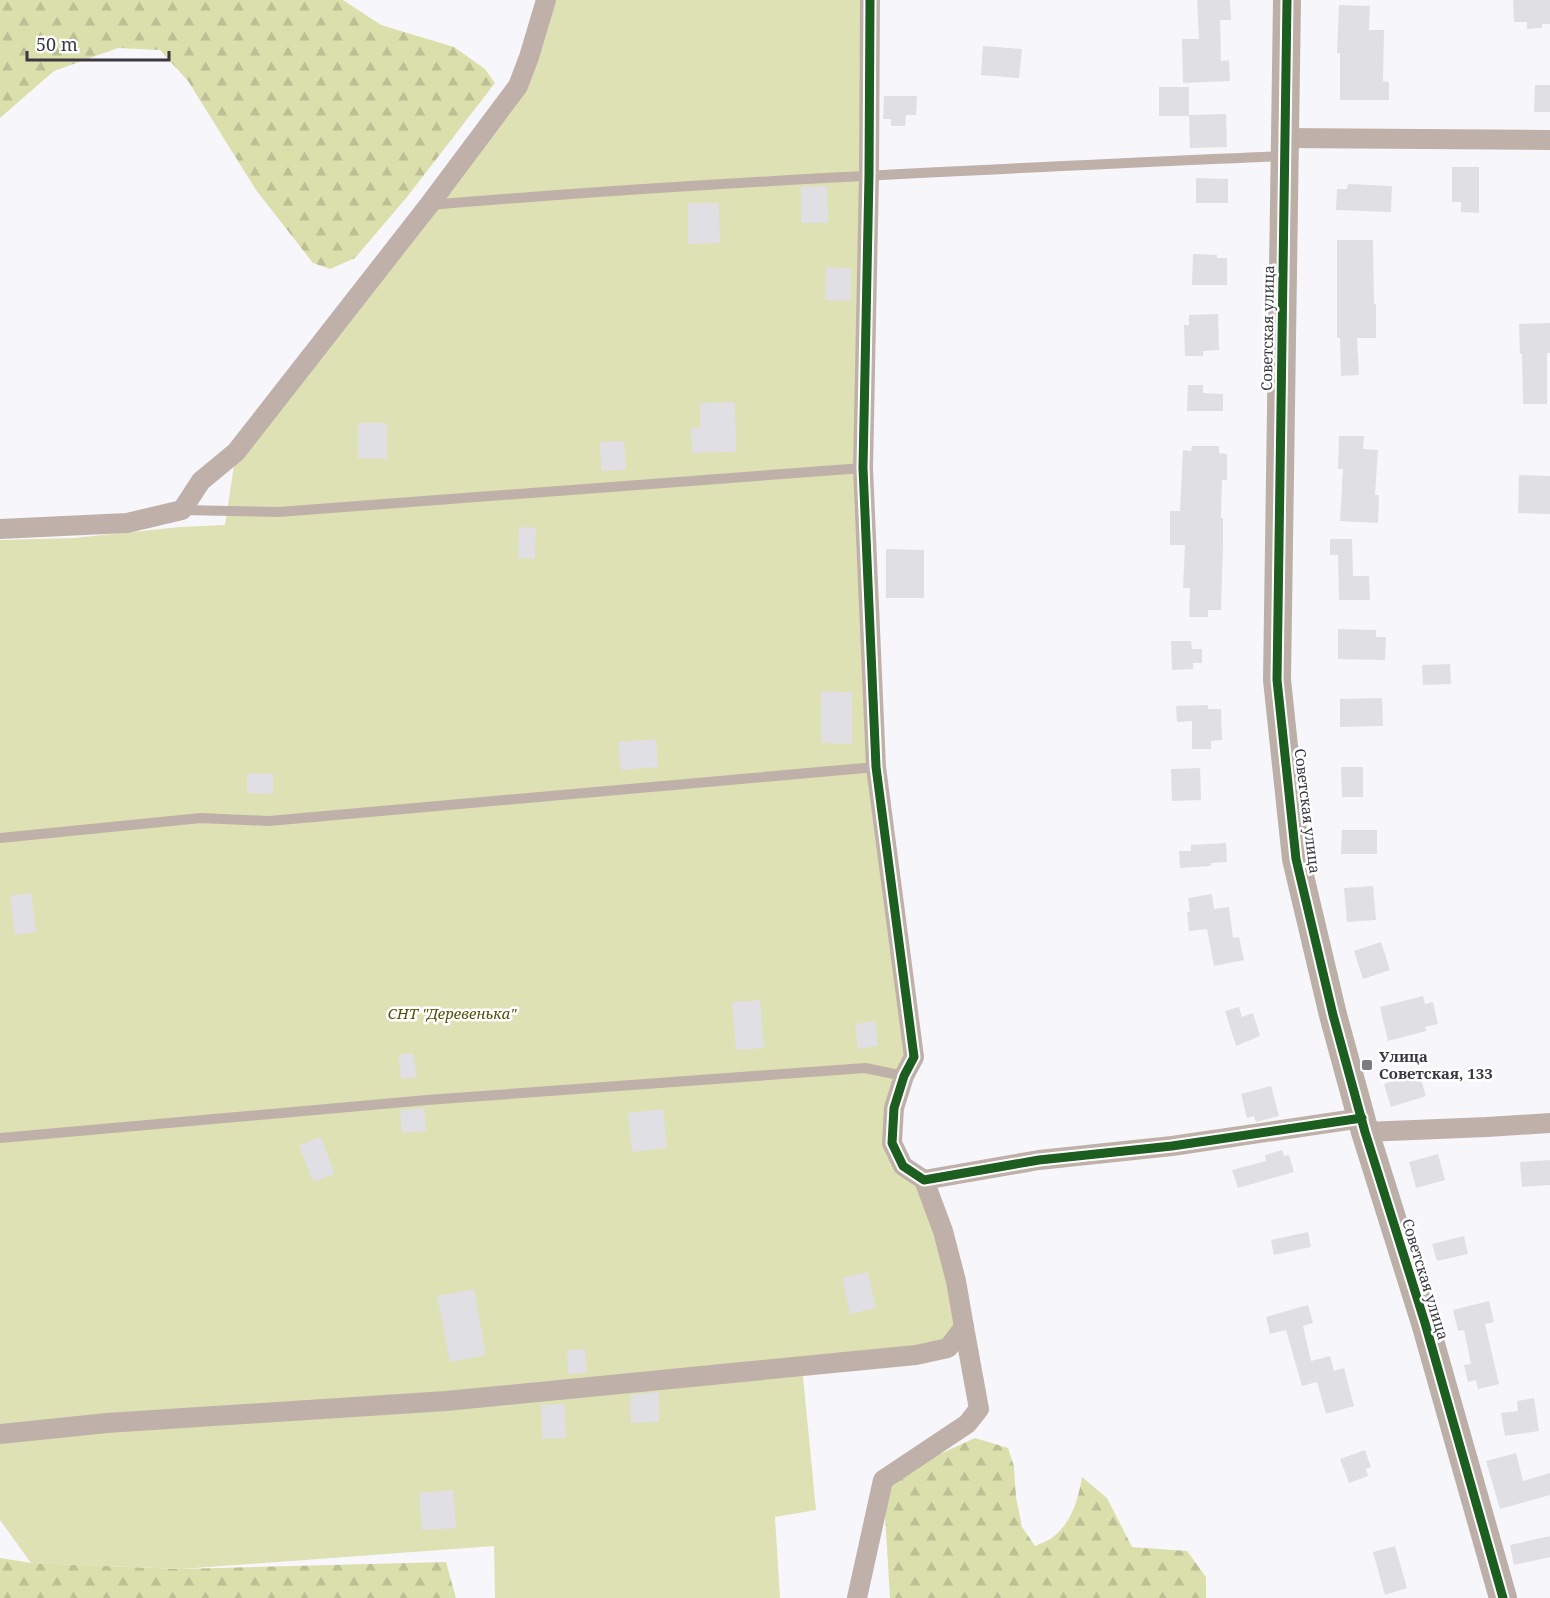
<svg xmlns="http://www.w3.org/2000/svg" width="1550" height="1598" viewBox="0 0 1550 1598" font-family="'Noto Serif',serif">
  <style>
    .forest { fill: url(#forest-firs) }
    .garden { fill: #dde1b4 }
    .building { fill: #e0dfe4 }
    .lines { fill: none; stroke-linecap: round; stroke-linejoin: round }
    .lane { stroke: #bfb1a9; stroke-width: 10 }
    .street { stroke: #bfb1a9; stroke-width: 20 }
    .secondary { stroke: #bcafa7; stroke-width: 28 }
    .cycleway-casing { stroke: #fff; stroke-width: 13 }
    .cycleway { stroke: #1b5e20; stroke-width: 9 }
    .poi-dot { fill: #7c7c82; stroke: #fff; stroke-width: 2 }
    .labels { text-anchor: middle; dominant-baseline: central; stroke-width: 5; stroke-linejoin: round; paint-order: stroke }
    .street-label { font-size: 15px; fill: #3a3941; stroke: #fff }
    .park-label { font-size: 15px; font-style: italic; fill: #505408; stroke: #fff }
    .poi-label { font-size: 15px; font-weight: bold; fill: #3a3941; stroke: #fff; text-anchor: start }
  </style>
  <defs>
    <pattern id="forest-firs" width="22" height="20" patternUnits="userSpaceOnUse" patternTransform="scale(1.5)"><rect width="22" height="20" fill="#dadfab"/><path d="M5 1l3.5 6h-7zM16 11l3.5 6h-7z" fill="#bcc094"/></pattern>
  </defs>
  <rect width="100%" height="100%" fill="#f7f7fb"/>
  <!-- forest -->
  <g class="forest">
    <polygon points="0,0 343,0 381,25 454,47 485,69 495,83 407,197 355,258 330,269 313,263 256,190 188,81 160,50 118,48 54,71 0,118"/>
    <path d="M975 1438 1008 1448 1014 1466 1016 1497 1022 1527 1035 1546C1041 1543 1048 1541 1053 1537 1072 1522 1078 1500 1082 1477L1107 1498 1132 1547 1187 1551 1206 1577V1598H890L883 1480Z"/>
    <polygon points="0,1558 31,1563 180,1569 446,1562 456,1598 0,1598"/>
  </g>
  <!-- garden -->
  <polygon class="garden" points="546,0 870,0 869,175 876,767 914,1057 892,1143 924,1180 964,1327 948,1348 802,1366 816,1510 775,1517 780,1598 495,1598 494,1546 181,1569 31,1563 0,1520 0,540 74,538 180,527 225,525 236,452 518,86"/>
  <!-- building -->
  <g class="building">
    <polygon points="1197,0 1230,0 1231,20 1220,20 1221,61 1229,60 1230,81 1183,83 1182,39 1199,39"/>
    <polygon points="1513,0 1550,0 1550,24 1542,24 1542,28 1527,29 1527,22 1514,22"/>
    <polygon points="1339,5 1370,6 1369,30 1384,30 1383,81 1389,82 1389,100 1340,100 1340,53 1337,53"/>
    <polygon points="983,46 1022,49 1019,78 981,75"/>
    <polygon points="1535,85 1550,85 1550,112 1534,112"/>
    <polygon points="1159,87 1189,87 1189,115 1226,114 1227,147 1190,148 1189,116 1159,116"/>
    <polygon points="884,96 917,96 916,115 906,115 905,126 891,126 891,119 883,119"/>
    <polygon points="1452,167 1479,167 1479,213 1461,212 1461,202 1452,202"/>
    <polygon points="1196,178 1228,179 1228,203 1196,203"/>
    <polygon points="1348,184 1392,186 1391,212 1336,210 1337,189 1347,189"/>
    <polygon points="827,186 828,223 801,223 801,187"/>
    <polygon points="688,203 719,203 720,243 688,244"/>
    <polygon points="1337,240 1373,240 1374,304 1376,304 1376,338 1357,338 1359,375 1341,376 1340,338 1337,338"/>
    <polygon points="1193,254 1217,255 1217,258 1227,258 1227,285 1192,285"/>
    <polygon points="826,267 851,268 851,301 825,300"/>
    <polygon points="1218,314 1219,350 1203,351 1203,356 1185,356 1184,325 1189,325 1189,315"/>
    <polygon points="1550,323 1550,353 1547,353 1547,404 1523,404 1522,354 1520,354 1519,324"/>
    <polygon points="1188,385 1203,385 1203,393 1223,394 1223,411 1187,411"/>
    <polygon points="735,402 736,452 692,453 691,428 700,427 700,403"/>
    <polygon points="358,423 387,423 387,459 358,458"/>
    <polygon points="1339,436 1364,436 1363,449 1378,450 1375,495 1379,495 1378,523 1340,521 1343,469 1338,469"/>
    <polygon points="624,441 626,470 601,471 600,442"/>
    <polygon points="1192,446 1219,446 1219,453 1227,454 1227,480 1222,480 1221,518 1223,518 1223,545 1221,610 1208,610 1208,617 1189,617 1190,588 1183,588 1185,545 1170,545 1170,511 1180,511 1183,450 1191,451"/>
    <polygon points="1519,475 1550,476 1550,514 1518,513"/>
    <polygon points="519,527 536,528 535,559 518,558"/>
    <polygon points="1330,539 1352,539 1353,576 1369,576 1370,600 1339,600 1338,555 1330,555"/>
    <polygon points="886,549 924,550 924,598 886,598"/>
    <polygon points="1338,629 1376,630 1376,637 1386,637 1385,660 1338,659"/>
    <polygon points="1171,641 1191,641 1192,649 1202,649 1202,663 1193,663 1193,669 1172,670"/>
    <polygon points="1450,664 1451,684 1423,685 1422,665"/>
    <polygon points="821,691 852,692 852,744 821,743"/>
    <polygon points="1382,698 1383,726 1340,727 1340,699"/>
    <polygon points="1208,705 1208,709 1221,709 1222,740 1211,741 1211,749 1192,749 1192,721 1177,722 1176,706"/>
    <polygon points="656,739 658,767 621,770 618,742"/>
    <polygon points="1341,767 1363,767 1363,797 1342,797"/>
    <polygon points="1200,768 1201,800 1172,801 1171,769"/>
    <polygon points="247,773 273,774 273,794 247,793"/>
    <polygon points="1342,830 1377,830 1377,854 1341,854"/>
    <polygon points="1226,843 1227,862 1211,863 1211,866 1180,868 1179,851 1191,851 1191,845"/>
    <polygon points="1373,886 1376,920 1347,922 1344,888"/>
    <polygon points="31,893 36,932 15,935 10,896"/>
    <polygon points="1212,894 1214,909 1229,907 1233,938 1239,937 1244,960 1214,966 1207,929 1189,931 1187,912 1190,912 1188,898"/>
    <polygon points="1381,942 1390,970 1363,979 1354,951"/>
    <polygon points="1423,996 1425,1004 1433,1002 1438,1024 1425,1027 1426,1031 1388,1041 1380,1007"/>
    <polygon points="760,1000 764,1048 736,1050 732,1002"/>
    <polygon points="1239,1007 1242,1017 1253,1013 1260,1036 1236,1046 1225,1011"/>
    <polygon points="875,1021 878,1046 858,1049 855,1024"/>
    <polygon points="413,1053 417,1077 401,1079 398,1055"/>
    <polygon points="1419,1073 1426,1096 1391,1107 1384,1084"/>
    <polygon points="1271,1086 1279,1116 1256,1122 1254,1116 1247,1118 1241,1094"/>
    <polygon points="424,1108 426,1131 402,1133 400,1110"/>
    <polygon points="663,1109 667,1148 632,1152 628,1113"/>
    <polygon points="321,1137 335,1174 313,1182 299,1145"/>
    <polygon points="1282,1150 1284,1156 1289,1155 1294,1172 1238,1188 1232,1170 1266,1161 1265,1155"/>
    <polygon points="1438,1154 1445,1180 1416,1188 1409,1162"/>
    <polygon points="1550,1160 1550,1185 1522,1187 1520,1162"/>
    <polygon points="1308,1232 1311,1247 1274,1255 1271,1240"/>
    <polygon points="1464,1236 1468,1254 1437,1261 1432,1244"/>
    <polygon points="868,1272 876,1308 850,1314 842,1278"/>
    <polygon points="474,1289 486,1355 450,1362 437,1296"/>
    <polygon points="1489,1301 1494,1322 1485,1324 1499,1384 1478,1389 1476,1380 1468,1382 1464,1365 1471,1364 1464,1330 1458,1331 1453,1310"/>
    <polygon points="1308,1305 1313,1323 1303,1326 1311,1361 1330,1356 1334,1371 1344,1368 1354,1406 1326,1414 1317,1382 1302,1386 1286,1330 1270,1334 1266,1317"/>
    <polygon points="585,1349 587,1373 568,1374 567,1350"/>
    <polygon points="659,1392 659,1422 631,1423 630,1395"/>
    <polygon points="1534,1398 1539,1431 1505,1436 1501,1413 1518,1411 1517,1401"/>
    <polygon points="565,1404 566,1438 542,1439 541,1405"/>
    <polygon points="1365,1450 1371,1467 1366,1469 1368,1476 1349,1483 1340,1459"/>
    <polygon points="1516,1453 1523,1481 1550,1473 1550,1495 1500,1509 1486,1461"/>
    <polygon points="453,1490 456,1528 422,1530 419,1493"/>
    <polygon points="1550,1536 1550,1557 1514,1565 1510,1545"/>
    <polygon points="1395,1546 1407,1588 1385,1595 1373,1552"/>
  </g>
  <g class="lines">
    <!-- lane -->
    <g class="lane">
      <path d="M430 205C714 181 998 169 1283 156"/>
      <polyline points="182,510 278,512 863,468"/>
      <polyline points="0,838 201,818 269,821 876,767"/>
      <polyline points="0,1138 427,1100 865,1068 904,1076"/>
    </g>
    <!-- street -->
    <g class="street">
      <polyline points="870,0 869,175 863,468 876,767 914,1057 904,1076 894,1108 892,1143 903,1166 924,1180 1039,1160 1172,1146 1362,1118"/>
      <polyline points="1284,138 1550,140"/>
      <polyline points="0,529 127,523 182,510 201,481 236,452 429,205 518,86 529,57 546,0"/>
      <polyline points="1365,1132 1487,1127 1550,1123"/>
      <polyline points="0,1434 107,1423 446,1401 916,1355 948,1348 964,1327 956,1281 943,1231 924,1180"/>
      <polyline points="857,1598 883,1480 967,1424 979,1409 964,1327"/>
    </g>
    <!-- secondary -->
    <polyline class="secondary" points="1287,0 1277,680 1296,859 1333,1015 1365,1132 1425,1323 1503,1598"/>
    <!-- cycleway casing -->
    <g class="cycleway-casing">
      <g id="cycleway">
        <polyline points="870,0 869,175 863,468 876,767 914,1057 904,1076 894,1108 892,1143 903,1166 924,1180 1039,1160 1172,1146 1362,1118"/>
        <polyline points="1287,0 1277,680 1296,859 1333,1015 1365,1132 1425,1323 1503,1598"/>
      </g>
    </g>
    <!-- cycleway -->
    <use href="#cycleway" class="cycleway"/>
  </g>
  <!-- markers -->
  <rect class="poi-dot" x="1361" y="1059" width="12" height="12" rx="3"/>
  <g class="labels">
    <!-- street labels -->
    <g class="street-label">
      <text transform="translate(1267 328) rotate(-89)">Советская улица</text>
      <text transform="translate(1308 811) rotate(83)">Советская улица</text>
      <text transform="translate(1426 1279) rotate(73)">Советская улица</text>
    </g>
    <!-- park labels -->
    <g class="park-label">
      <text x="452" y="1013">СНТ "Деревенька"</text>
    </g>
    <!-- poi labels -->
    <g class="poi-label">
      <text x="1379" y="1056">Улица<tspan x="1379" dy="17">Советская, 133</tspan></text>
    </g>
  </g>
  <!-- scale -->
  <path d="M27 51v9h142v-9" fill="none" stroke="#3a3941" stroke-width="3"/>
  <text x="36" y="51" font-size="18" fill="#3a3941" stroke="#ffffff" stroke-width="4.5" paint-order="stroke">50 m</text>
</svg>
